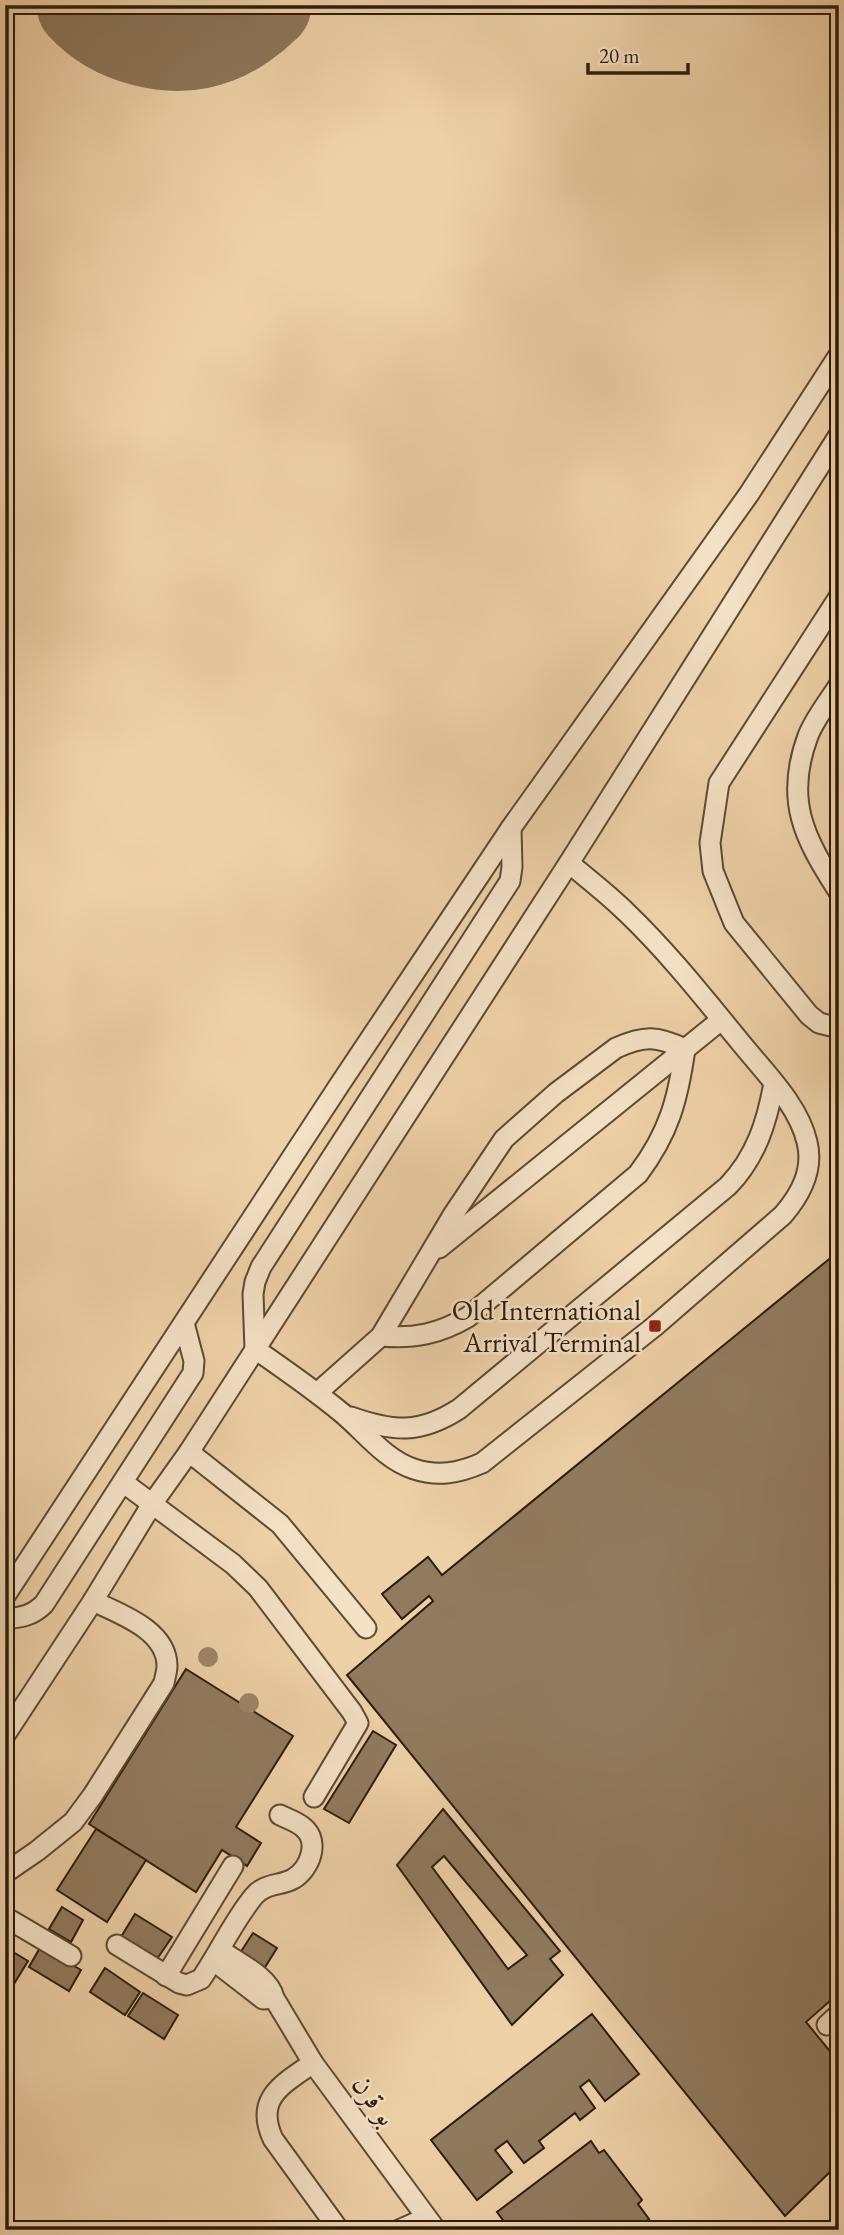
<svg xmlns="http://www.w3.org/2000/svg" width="844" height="2235" viewBox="0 0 844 2235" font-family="'EB Garamond',Amiri,serif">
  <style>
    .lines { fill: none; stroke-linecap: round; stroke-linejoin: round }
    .taxiway { stroke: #8d765a; stroke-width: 91 }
    .building { fill: #917a5e; stroke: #2b1c0d; stroke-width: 2; fill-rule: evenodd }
    .service-casing { stroke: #5c4934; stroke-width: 23 }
    .service { stroke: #f5e1c6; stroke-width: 19 }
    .tree { fill: #9e8668 }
    .poi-dot { fill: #8f2418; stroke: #f5e1c6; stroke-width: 2.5 }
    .labels { text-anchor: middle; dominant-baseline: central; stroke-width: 5; stroke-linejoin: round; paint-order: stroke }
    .poi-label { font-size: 28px; fill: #2b1c0d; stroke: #f5e1c6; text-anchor: end }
    .street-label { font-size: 28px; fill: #2b1c0d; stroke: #f5e1c6 }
  </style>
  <rect width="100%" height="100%" fill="#efd1a8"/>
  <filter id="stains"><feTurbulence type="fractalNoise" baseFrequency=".00286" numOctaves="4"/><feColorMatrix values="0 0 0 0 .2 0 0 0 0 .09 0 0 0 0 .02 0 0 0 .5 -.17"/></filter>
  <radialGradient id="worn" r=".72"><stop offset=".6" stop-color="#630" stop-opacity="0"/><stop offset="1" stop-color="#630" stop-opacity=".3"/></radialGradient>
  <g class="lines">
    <!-- taxiway -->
    <path class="taxiway" d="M82 5C113 39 172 56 217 38 234 32 253 18 266 5"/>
  </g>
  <!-- building -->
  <g class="building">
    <polygon points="839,1251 839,1993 806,2022 833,2055 839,2049 839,2163 785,2216 347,1675 433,1601 429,1596 402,1619 382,1594 428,1557 442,1575"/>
    <polygon points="186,1669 293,1736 236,1827 261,1843 247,1866 222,1850 196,1892 89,1824"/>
    <polygon points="373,1731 396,1745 349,1823 324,1809"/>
    <path d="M443 1809 560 1951 550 1959 563 1975 512 2025 397 1865ZM444 1856 527 1955 508 1969 432 1867Z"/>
    <polygon points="96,1829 146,1860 107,1922 57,1890"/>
    <polygon points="62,1907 83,1920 71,1942 49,1929"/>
    <polygon points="135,1914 172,1937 157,1959 121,1937"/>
    <polygon points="253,1933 277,1948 262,1972 238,1956"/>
    <polygon points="41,1946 81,1970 69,1991 29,1967"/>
    <polygon points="5,1947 28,1961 14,1984 5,1979"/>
    <polygon points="105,1968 140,1992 125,2015 90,1992"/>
    <polygon points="143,1993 178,2015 164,2039 128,2016"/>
    <polygon points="592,2014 639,2074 605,2101 589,2080 580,2087 595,2108 580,2120 575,2113 539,2141 544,2148 524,2163 507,2141 495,2150 512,2172 477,2200 431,2140"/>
    <polygon points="591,2141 599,2153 604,2150 642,2200 638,2204 649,2219 635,2230 510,2230 497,2212"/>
  </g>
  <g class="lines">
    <!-- service casing -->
    <g class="service-casing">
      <g id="service">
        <polyline points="839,597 719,783 710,843 713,871 734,923 809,1015 819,1023 839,1028"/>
        <path d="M839 685C829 701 815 718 808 736 784 800 804 838 839 892"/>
        <path d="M511 828 512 867 510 881 261 1267 255 1282 253 1294 255 1349C284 1369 314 1390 342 1413 364 1431 385 1460 414 1469 438 1477 459 1473 482 1463L655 1326 783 1215C801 1194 814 1170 807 1142 799 1107 769 1077 746 1049 708 1003 670 954 626 912 609 895 588 879 569 863"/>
        <polyline points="439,1248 721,1020"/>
        <path d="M317 1393 381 1336 453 1215 504 1139 556 1093 616 1048C645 1035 657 1036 685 1049 678 1099 669 1133 638 1174L468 1317C439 1334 414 1339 381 1336"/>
        <path d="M351 1417C394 1432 420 1434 459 1409L728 1186C756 1157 767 1122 774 1083"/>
        <polyline points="189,1452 280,1524 366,1628"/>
        <polyline points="124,1483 233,1564 258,1588 352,1712 358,1723 314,1797"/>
        <polyline points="5,1596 340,1084 511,828 749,494 839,355"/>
        <path d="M5 1619C22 1617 32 1616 44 1604L193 1373 194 1361 184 1323"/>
        <polyline points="5,1735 93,1601 152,1504 189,1452 569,863 839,435"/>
        <path d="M5 1873 37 1851 73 1822 93 1795 164 1683C165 1677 167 1671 167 1666 167 1630 120 1614 93 1601"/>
        <polyline points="5,1917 71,1956"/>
        <path d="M117 1945 179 1983 187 1985 201 1979C219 1953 234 1920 254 1896 265 1883 280 1886 293 1879 310 1869 320 1842 304 1828 298 1822 288 1819 280 1815"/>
        <path d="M220 1950C237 1962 270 1977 274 1998L313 2063 436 2230"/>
        <polyline points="214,1961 263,1999 274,1998"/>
        <polyline points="166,1976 233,1866"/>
        <polyline points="827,2025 839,2014"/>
        <path d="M313 2063C283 2084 254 2098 273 2139L339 2230"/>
        <polyline points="399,2230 426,2218"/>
      </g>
    </g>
    <!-- service -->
    <use href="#service" class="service"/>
  </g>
  <!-- trees -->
  <g class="tree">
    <circle cx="208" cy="1657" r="10"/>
    <circle cx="249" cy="1703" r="10"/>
  </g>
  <!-- markers -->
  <rect class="poi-dot" x="648" y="1319" width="14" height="14" rx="3.5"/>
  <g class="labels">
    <!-- poi labels -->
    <g class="poi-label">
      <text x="641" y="1310">Old International<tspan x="641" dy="32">Arrival Terminal</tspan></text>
    </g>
    <!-- street labels -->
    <g class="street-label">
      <text transform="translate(375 2100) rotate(54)">بو قرن</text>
    </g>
  </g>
  <!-- margin -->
  <rect width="844" height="2235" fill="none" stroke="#efd1a8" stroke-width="28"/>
  <rect x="7" y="7" width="830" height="2221" fill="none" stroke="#2b1c0d" stroke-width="3.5"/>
  <rect x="14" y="14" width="816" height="2207" fill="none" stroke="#2b1c0d" stroke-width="2"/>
  <!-- scale -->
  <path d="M588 63v10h100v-10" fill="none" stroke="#2b1c0d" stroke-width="3.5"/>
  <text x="599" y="63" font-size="21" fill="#2b1c0d" stroke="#f5e1c6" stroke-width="5" paint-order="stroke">20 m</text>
  <rect width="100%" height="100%" filter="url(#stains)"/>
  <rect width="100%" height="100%" fill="url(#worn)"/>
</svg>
